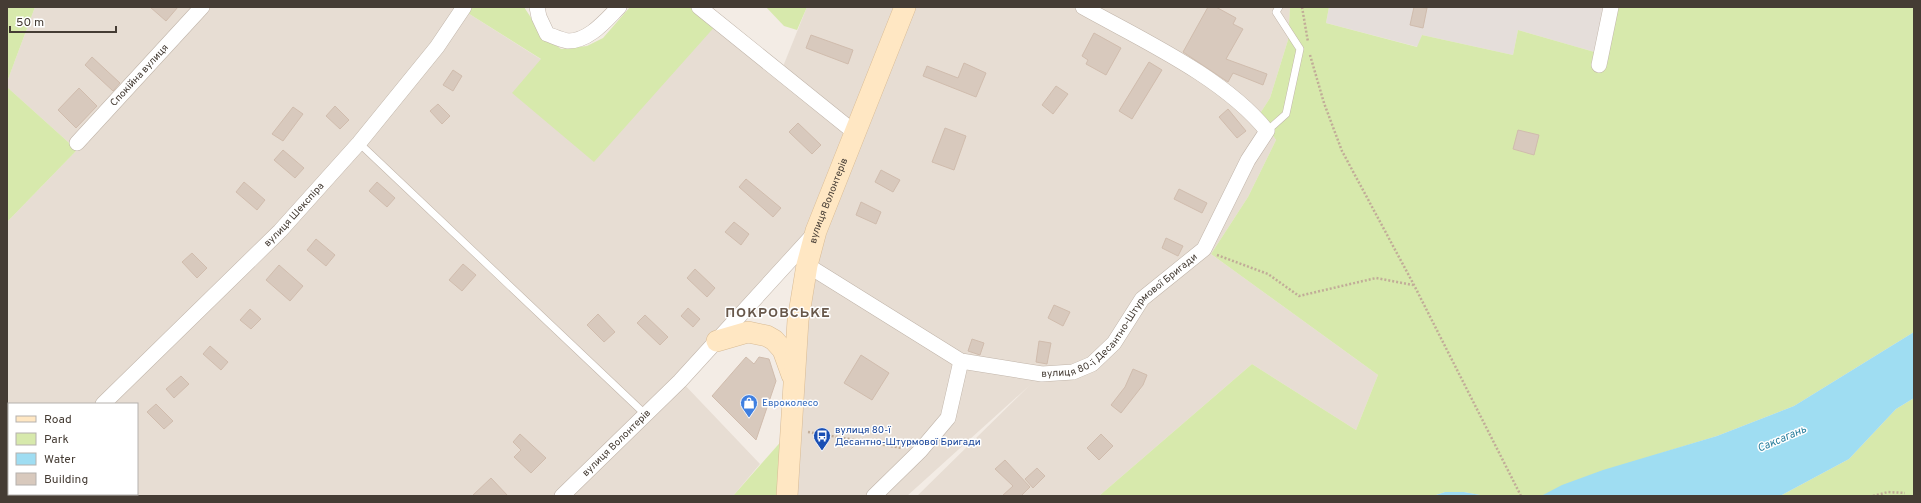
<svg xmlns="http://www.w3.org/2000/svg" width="1921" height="503" viewBox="0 0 1921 503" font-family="Overpass,sans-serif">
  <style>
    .residential { fill: #e7ddd3; fill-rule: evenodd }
    .industrial { fill: #e5deda }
    .green { fill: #d7e9ac }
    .water { fill: #9fddf2 }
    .building { fill: #d8c9bd; stroke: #d0bcad }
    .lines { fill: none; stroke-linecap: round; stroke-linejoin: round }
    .lane-casing { stroke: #c1b5aa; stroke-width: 8 }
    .street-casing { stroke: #c1b5aa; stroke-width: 16 }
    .secondary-casing { stroke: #d8bb95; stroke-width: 22 }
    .path { stroke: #c1ac98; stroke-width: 2.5; stroke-dasharray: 2 2; stroke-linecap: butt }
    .lane { stroke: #fff; stroke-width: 7 }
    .street { stroke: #fff; stroke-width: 15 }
    .secondary { stroke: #ffe7c3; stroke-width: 21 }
    .labels { text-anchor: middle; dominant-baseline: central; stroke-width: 3; stroke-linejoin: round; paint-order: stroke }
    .street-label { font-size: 10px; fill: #453c34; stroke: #fff }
    .shop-label { font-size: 10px; fill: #366cbe; stroke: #fff; text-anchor: start }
    .transit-label { font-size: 10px; fill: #164399; stroke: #fff; text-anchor: start }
    .water-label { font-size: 11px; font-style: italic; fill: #277d9c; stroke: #fff }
    .district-label { font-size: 14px; font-weight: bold; letter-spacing: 1px; fill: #68584b; stroke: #fff }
  </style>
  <rect width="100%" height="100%" fill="#f3ece5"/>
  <!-- residential -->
  <g class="residential">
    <path d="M35 7H464L463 10 542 60 718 23 854 132 905 7H1290L1288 40 1270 98 1259 115 1276 140 1248 197 1211 254 1378 375 1356 430 1252 364 1099 496H917L1030 385 907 496H787L816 233 681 381 760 464 733 496H7V222L77 150 7 87V82ZM9 404H137V494H9Z"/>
    <polygon points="807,7 898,7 849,121 782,69"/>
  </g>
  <!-- industrial -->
  <polygon class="industrial" points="1329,7 1608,7 1598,53 1518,30 1513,55 1422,35 1418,47 1326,23"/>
  <!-- green -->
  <g class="green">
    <polygon points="7,7 35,7 7,82"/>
    <polygon points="464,7 524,7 541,33 561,49 587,46 603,38 630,7 699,7 718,23 594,162 512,93 541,59 463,10"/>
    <polygon points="766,7 807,7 797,30 784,26"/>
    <polygon points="1290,7 1329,7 1326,23 1417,47 1422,35 1513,55 1518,30 1598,53 1608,7 1914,7 1914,332 1794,406 1717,436 1658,454 1541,496 1485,496 1464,492 1445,492 1433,496 1099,496 1252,364 1356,430 1378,375 1211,254 1248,197 1276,140 1259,115 1270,98 1288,40"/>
    <polygon points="7,87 77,150 7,222"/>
    <polygon points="1914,398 1914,496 1780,496 1849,459 1896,409"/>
    <polygon points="792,429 787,496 733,496"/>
  </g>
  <!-- water -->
  <g class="water">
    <polygon points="1914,332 1914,398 1896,409 1849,459 1780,496 1541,496 1562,485 1603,470 1717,436 1794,406"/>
    <polygon points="1445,492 1464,492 1485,496 1433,496"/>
  </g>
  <!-- building -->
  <g class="building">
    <polygon points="150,7 178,7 166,21"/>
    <polygon points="1208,7 1216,7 1236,18 1233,24 1243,29 1226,59 1267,74 1263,85 1233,73 1228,82 1183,52"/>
    <polygon points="1414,7 1427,8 1423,28 1410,25"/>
    <polygon points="1094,33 1121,48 1106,75 1086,64 1088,60 1082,56"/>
    <polygon points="811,35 853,50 848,64 806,48"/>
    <polygon points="92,57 120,83 113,91 85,65"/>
    <polygon points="1149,62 1162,70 1132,119 1119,111"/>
    <polygon points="964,63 986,73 976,97 923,76 927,66 958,78"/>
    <polygon points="453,70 462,76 453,91 443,85"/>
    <polygon points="1056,86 1068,94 1053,114 1042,105"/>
    <polygon points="79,88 97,106 76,128 58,110"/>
    <polygon points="438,104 450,116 442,124 430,111"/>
    <polygon points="335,106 349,120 340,129 326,116"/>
    <polygon points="293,107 303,114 283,141 272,134"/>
    <polygon points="1228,109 1246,131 1237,138 1219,117"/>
    <polygon points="798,123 821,145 812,154 789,132"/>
    <polygon points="945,128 966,136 954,170 932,162"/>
    <polygon points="1518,130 1539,135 1534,155 1513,149"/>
    <polygon points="283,150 304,168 295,178 274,160"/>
    <polygon points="881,170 900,180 893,192 875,182"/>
    <polygon points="746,179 781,208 773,217 739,187"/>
    <polygon points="244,182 265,200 257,210 236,192"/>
    <polygon points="377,182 395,198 387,207 369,191"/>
    <polygon points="1179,189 1207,203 1202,213 1174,199"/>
    <polygon points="861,202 881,212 876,224 856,215"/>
    <polygon points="734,222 749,234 741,245 725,232"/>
    <polygon points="1166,238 1183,246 1178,256 1162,248"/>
    <polygon points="316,239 335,255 326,266 307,250"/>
    <polygon points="192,253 207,268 197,278 182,262"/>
    <polygon points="463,264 476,275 462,291 449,280"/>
    <polygon points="279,265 303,286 290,301 266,280"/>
    <polygon points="695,269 715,288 707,297 687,278"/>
    <polygon points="1054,305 1070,312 1063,326 1048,318"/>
    <polygon points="688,308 700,319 693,327 681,316"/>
    <polygon points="250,309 261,319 251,329 240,320"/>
    <polygon points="598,314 615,332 604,342 587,325"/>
    <polygon points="645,315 668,337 660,345 637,323"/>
    <polygon points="972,339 984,343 980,355 968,351"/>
    <polygon points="1039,341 1051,343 1047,364 1036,362"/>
    <polygon points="210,346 228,362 221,370 203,354"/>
    <polygon points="861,355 889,373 872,400 844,383"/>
    <polygon points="746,357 754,364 759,357 769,359 776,381 756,440 712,396"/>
    <polygon points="1133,369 1147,375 1143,385 1121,413 1111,405 1125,387"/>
    <polygon points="181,376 189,384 174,398 166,389"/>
    <polygon points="156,404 173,421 164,429 147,412"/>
    <polygon points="520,434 546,458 531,473 514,457 521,450 513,442"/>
    <polygon points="1101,434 1113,446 1099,460 1087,448"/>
    <polygon points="1005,460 1030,487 1021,496 1002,496 1013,486 995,469"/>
    <polygon points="1037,468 1045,476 1033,488 1025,479"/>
    <polygon points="491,478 508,496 472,496"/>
  </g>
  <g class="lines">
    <!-- lane casing -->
    <g class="lane-casing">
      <g id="lane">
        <polyline points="1267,131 1286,114 1300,49 1276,12 1279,7"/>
        <polyline points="359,143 646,415"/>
      </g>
    </g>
    <!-- street casing -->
    <g class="street-casing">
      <g id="street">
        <path d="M537 7 539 17 547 34C553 36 561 40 568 41 589 41 605 21 619 7"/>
        <polyline points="699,7 854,132"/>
        <polyline points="1599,65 1611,7"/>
        <path id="s1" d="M77 143 202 7"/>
        <path id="s2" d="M807 265 961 361 1042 374 1073 372 1092 364 1114 343 1142 299 1204 249 1248 160 1267 131C1225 78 1142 40 1083 7"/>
        <path id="s3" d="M103 404 280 231 359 143 437 47 464 7"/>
        <polyline points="9,496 11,494"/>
        <path id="s4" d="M562 496 680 381 813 235"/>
        <polyline points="874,496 920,451 948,418 961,361"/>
      </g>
    </g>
    <!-- secondary casing -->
    <g class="secondary-casing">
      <g id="secondary">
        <polyline points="717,341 748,332 767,336 774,340 783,350 792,375"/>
        <path id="s5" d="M787 496 798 320 807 265 816 231 905 7"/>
      </g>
    </g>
    <!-- path -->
    <g class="path">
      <polyline points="1302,7 1308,42"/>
      <polyline points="1310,55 1324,103 1342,151 1414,285 1521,496"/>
      <polyline points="1217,255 1268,274 1299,296 1376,278 1413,285"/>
      <polyline points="808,432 902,448"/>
      <polyline points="1873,496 1888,492 1905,493"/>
    </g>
    <!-- lane -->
    <use href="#lane" class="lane"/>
    <!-- street -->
    <use href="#street" class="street"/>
    <!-- secondary -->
    <use href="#secondary" class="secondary"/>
  </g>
  <!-- icons -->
  <defs>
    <g id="shop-pin" transform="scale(0.9)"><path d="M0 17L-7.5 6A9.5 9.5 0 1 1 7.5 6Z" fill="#3f7fe0" stroke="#fff"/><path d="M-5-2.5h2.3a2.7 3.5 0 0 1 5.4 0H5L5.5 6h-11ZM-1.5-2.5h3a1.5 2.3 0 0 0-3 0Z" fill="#fff"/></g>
    <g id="bus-pin" transform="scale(0.9)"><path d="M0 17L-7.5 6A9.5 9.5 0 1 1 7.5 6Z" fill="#1a4fb4" stroke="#fff"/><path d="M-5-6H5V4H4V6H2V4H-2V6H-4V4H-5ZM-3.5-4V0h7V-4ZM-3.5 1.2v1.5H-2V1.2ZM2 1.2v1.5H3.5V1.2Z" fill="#fff"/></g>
  </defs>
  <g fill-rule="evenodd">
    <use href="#shop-pin" x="749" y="403"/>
    <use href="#bus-pin" x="822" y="436"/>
  </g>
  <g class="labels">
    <!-- street labels -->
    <g class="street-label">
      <text stroke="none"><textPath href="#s1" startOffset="92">Спокійна вулиця</textPath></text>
      <text stroke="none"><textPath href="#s5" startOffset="300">вулиця Волонтерів</textPath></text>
      <text stroke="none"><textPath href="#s3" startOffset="269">вулиця Шекспіра</textPath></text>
      <text stroke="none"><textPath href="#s2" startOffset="365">вулиця 80-ї Десантно-Штурмової Бригади</textPath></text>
      <text stroke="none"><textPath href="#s4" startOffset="76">вулиця Волонтерів</textPath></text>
    </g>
    <!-- shop labels -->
    <g class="shop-label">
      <text x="762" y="403">Евроколесо</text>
    </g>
    <!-- transit labels -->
    <g class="transit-label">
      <text x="835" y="430">вулиця 80-ї<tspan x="835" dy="12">Десантно-Штурмової Бригади</tspan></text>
    </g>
    <!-- water labels -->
    <g class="water-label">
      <text transform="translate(1782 439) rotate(-23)">Саксагань</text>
    </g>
    <!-- district labels -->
    <g class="district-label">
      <text x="778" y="313">ПОКРОВСЬКЕ</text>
    </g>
  </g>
  <!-- border -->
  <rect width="1921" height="503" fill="none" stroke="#453c34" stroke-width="16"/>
  <!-- legend -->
  <rect x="8" y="403" width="130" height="92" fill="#ffffff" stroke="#b5b1ae"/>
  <rect x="16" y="416" width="20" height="6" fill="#ffe7c3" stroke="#b5b1ae"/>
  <text x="44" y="423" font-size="12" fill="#453c34">Road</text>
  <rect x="16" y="433" width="20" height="12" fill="#d7e9ac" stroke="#b5b1ae"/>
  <text x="44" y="443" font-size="12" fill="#453c34">Park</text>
  <rect x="16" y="453" width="20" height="12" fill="#9fddf2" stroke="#b5b1ae"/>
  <text x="44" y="463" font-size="12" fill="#453c34">Water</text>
  <rect x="16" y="473" width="20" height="12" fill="#d8c9bd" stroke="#b5b1ae"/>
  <text x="44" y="483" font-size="12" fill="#453c34">Building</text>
  <!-- scale -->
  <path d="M10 26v6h106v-6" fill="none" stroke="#453c34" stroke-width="2"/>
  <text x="16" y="26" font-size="12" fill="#453c34" stroke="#ffffff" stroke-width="3" paint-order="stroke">50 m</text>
</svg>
